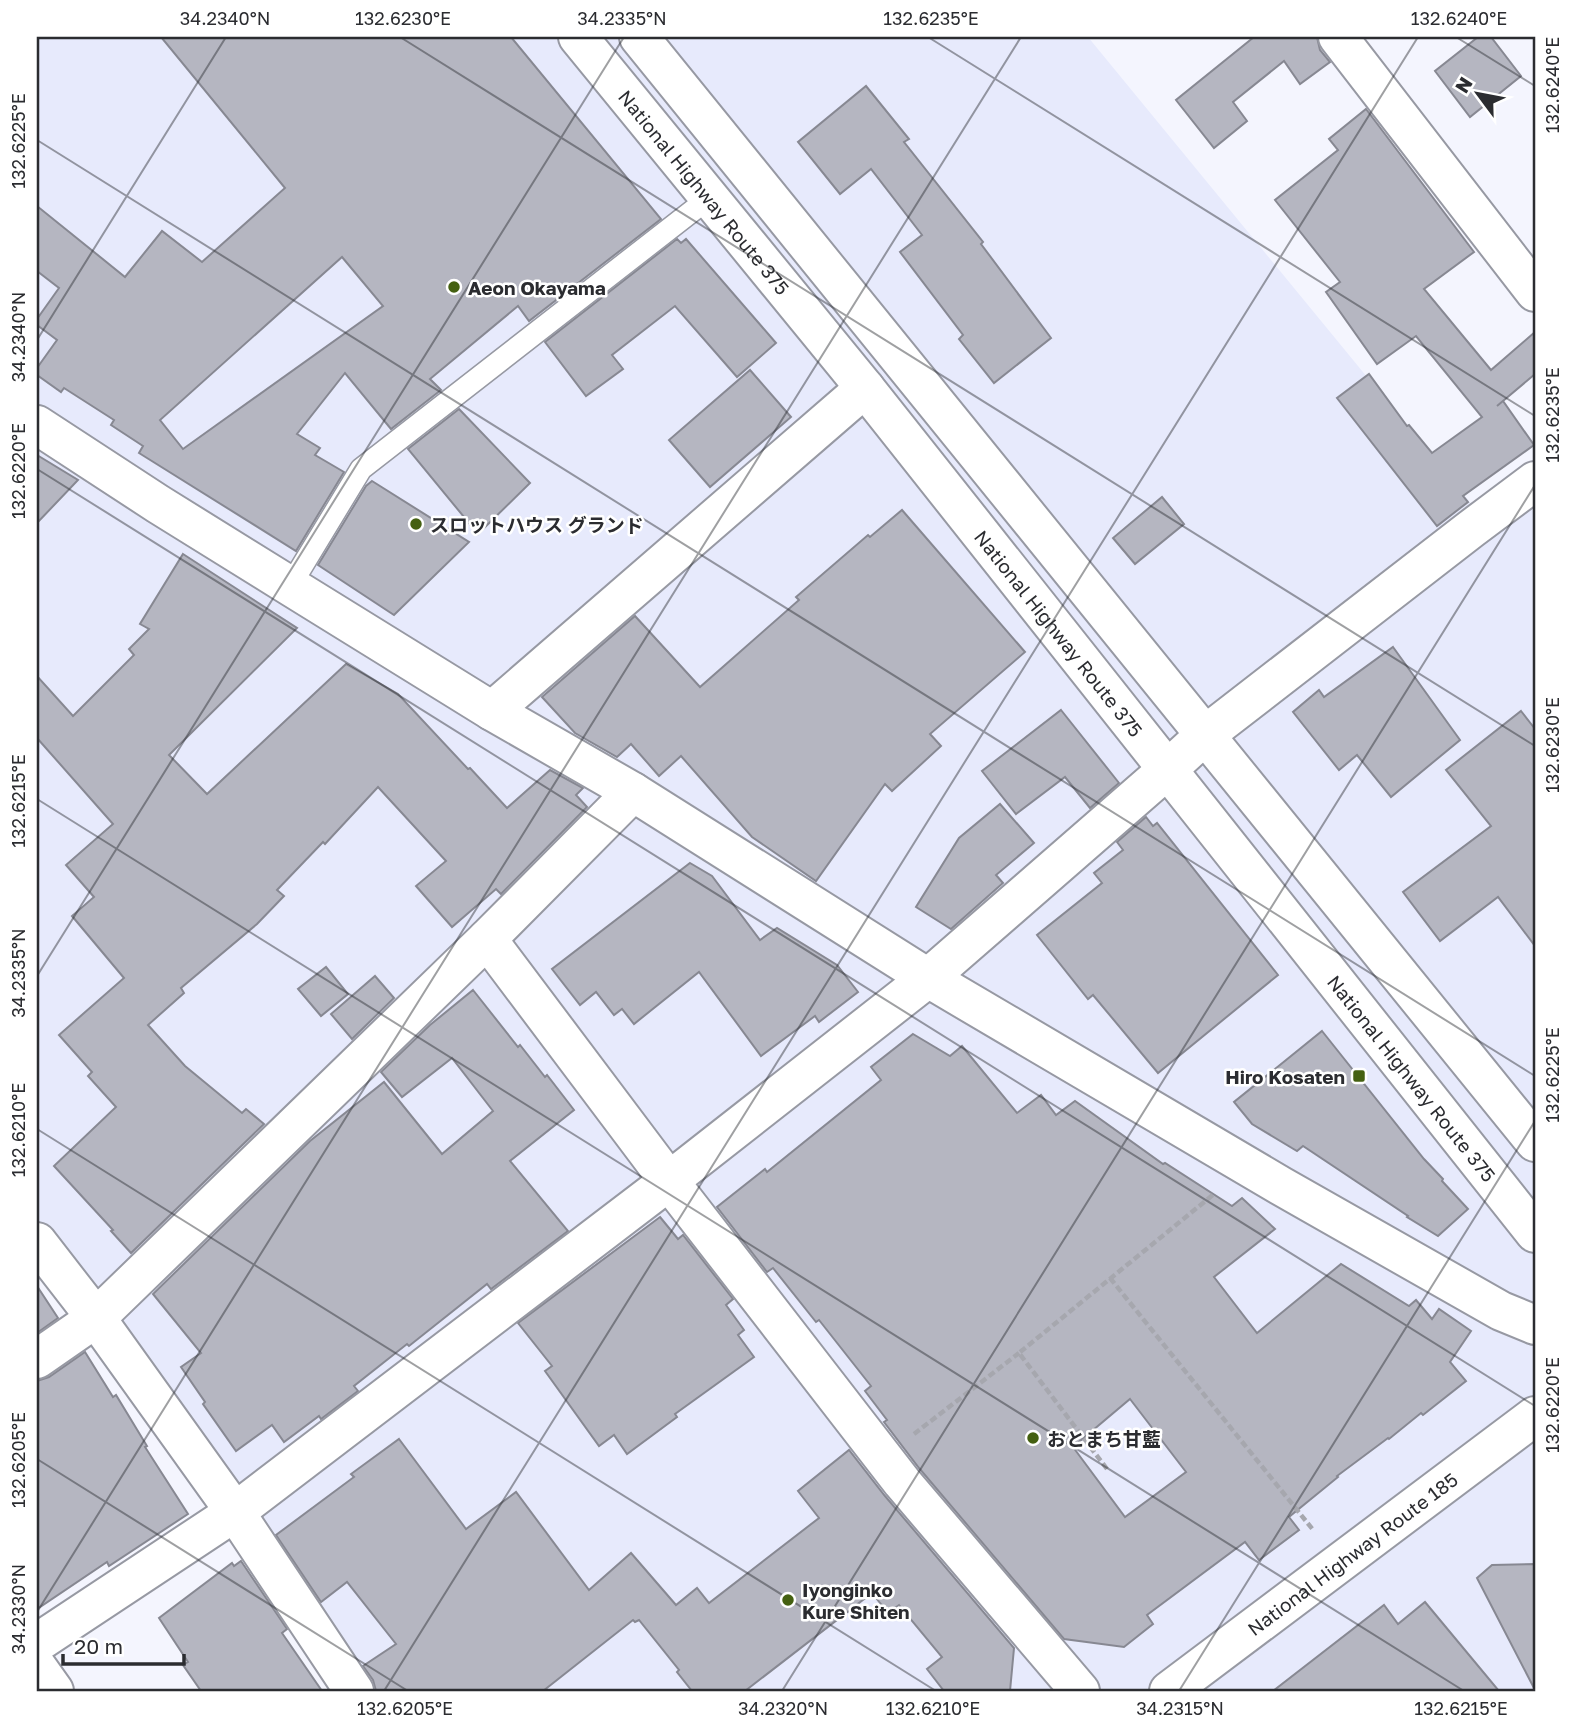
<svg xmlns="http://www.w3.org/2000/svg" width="1572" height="1728" viewBox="0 0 1572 1728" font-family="'Golos Text','Noto Sans JP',sans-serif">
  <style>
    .built { fill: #e7eafc }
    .building { fill: #b5b6c1; stroke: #878892; stroke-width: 2; fill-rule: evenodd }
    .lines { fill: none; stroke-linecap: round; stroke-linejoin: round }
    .lane-casing { stroke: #9799a3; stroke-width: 24 }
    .street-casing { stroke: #9799a3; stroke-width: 42 }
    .secondary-casing { stroke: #9799a3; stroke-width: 42 }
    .highway-casing { stroke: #9799a3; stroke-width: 42 }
    .path { stroke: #a6a7ae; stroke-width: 4.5; stroke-dasharray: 7 3.5; stroke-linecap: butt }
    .lane { stroke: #fff; stroke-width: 21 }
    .street { stroke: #fff; stroke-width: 38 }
    .secondary { stroke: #fff; stroke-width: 38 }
    .highway { stroke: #fff; stroke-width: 38 }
    .ticks { fill: none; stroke: #2b2c30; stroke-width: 2; stroke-opacity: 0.45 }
    .poi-dot { fill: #446011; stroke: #fff; stroke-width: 2.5 }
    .labels { text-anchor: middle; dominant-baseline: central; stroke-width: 5; stroke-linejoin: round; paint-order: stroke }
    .street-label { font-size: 19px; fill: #2b2c30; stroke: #fff }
    .poi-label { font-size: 19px; font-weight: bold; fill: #2b2c30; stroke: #fff; text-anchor: start }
    .neatline { fill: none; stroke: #2b2c30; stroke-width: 2.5 }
    .ticks-label { font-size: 18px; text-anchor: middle; fill: #2b2c30 }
  </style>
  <rect width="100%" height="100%" fill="#f4f5fe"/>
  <!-- built -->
  <polygon class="built" points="37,37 1088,37 1486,522 1535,487 1535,1691 342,1691 37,1260"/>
  <!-- building -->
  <g class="building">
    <path d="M161 37H511L661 219 529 321 518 306 430 379 441 390 391 429 345 373 297 434 320 448 315 455 344 472 296 551 139 453 143 446 111 425 114 420 64 388 61 392 37 375V368L57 340 37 325V319L59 288 37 271V206L125 277 162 231 202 262 285 188ZM342 257 383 306 183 449 160 420Z"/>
    <polygon points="1254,37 1317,37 1320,50 1330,62 1300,84 1284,61 1233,102 1247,121 1214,148 1176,100"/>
    <polygon points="1478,37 1491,37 1521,76 1470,117 1435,71"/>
    <polygon points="866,86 909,139 904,142 983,242 981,244 1051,338 994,383 959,339 963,335 900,252 922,235 871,169 840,194 798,142"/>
    <polygon points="1366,109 1474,252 1424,289 1491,370 1535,332 1535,374 1497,406 1503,401 1534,445 1463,496 1468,502 1437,526 1337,398 1369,374 1407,426 1409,425 1432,453 1482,417 1416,336 1377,364 1326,292 1340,282 1275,200 1338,150 1329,139"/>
    <polygon points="677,239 681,243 686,239 776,343 737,377 675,306 612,355 623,369 586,396 545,342"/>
    <polygon points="750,370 791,417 710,487 669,440"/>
    <polygon points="459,409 530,483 478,534 408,449"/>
    <polygon points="37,455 78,480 37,523"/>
    <polygon points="372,481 469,542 394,615 318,565 366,486"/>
    <polygon points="1162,497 1184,524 1135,564 1113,538"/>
    <polygon points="902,510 1025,652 930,734 941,746 892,791 885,784 816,881 752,837 681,756 659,776 631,744 617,757 575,733 542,697 635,616 700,687 799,600 796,597 868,535 870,537"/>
    <polygon points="183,554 297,628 169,755 207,794 346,664 398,694 468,769 470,768 507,808 550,770 583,788 576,795 587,807 501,894 496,889 452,927 416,886 446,861 378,787 325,844 323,842 277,890 284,896 257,924 181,988 184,993 148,1025 185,1066 242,1113 246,1109 264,1124 131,1253 111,1231 113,1230 54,1166 116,1107 88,1076 92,1072 59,1035 124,978 72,916 94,897 66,865 113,824 37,738 37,676 73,716 134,655 129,649 149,629 140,624"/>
    <polygon points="1393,647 1460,740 1391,797 1357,755 1339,770 1293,712 1319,690 1324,697"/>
    <polygon points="1061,710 1119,783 1090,808 1065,777 1016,814 982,771"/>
    <polygon points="1521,711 1535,729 1535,946 1498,897 1440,941 1403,892 1491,826 1446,770"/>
    <polygon points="1000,804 1034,843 996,875 1003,883 951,929 916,907 959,838"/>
    <polygon points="1146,817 1153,826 1157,823 1278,975 1158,1073 1093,995 1088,999 1037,935 1102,883 1094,873 1123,850 1117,842"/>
    <polygon points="690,863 712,876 760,940 777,928 837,965 858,992 819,1022 815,1016 761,1056 699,972 634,1024 622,1009 614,1015 596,992 580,1005 552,969"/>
    <polygon points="326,967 348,994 321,1016 298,989"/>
    <polygon points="375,976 394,998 352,1039 331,1014"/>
    <polygon points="473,990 518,1047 520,1045 545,1077 547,1075 574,1110 510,1161 568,1231 491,1289 487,1284 409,1346 407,1344 354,1386 358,1391 321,1419 319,1416 284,1442 272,1425 236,1451 203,1404 205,1402 181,1367 201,1353 153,1294 310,1141 384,1082 442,1154 493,1111 452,1058 402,1097 381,1072 430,1025"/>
    <polygon points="1322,1031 1424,1159 1443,1179 1442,1181 1468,1209 1438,1236 1407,1217 1408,1216 1303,1146 1297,1151 1252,1124 1234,1102"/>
    <path d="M913 1034 950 1056 962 1046 1017 1113 1041 1095 1056 1115 1075 1101 1163 1164 1165 1163 1232 1206 1242 1198 1275 1229 1214 1277 1257 1333 1341 1264 1409 1306 1416 1300 1432 1319 1439 1309 1471 1331 1450 1362 1466 1381 1423 1415 1421 1413 1389 1439 1388 1438 1337 1476 1338 1477 1289 1517 1299 1530 1259 1560 1245 1542 1147 1615 1153 1624 1124 1647 1064 1639 919 1468 884 1422 887 1420 865 1391 871 1386 819 1320 816 1322 773 1268 767 1272 717 1207 765 1169 767 1172 881 1080 871 1067ZM1130 1399 1186 1472 1125 1517 1073 1447Z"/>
    <polygon points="660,1217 678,1239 683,1235 733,1299 726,1305 744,1330 738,1335 754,1357 675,1414 677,1417 627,1454 614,1435 599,1446 545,1371 552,1366 518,1323"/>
    <polygon points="37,1286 58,1318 37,1333"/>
    <polygon points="85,1352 113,1397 116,1395 147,1446 145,1447 188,1514 109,1566 107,1562 37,1609 37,1381 49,1377"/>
    <polygon points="399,1439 466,1529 516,1492 589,1590 631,1553 676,1605 697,1588 709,1603 819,1518 798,1491 849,1450 885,1496 1014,1648 1010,1691 944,1691 927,1669 942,1657 899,1605 888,1613 872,1593 745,1691 692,1691 677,1672 679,1670 639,1620 635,1622 633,1620 543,1691 376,1691 373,1680 363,1666 396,1644 347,1582 321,1602 276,1535 354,1477 351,1474"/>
    <polygon points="241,1561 287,1629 282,1633 322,1691 201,1691 183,1665 188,1662 159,1618 232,1563 234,1566"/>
    <polygon points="1535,1564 1535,1690 1477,1578 1492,1565"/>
    <polygon points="1425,1602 1499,1691 1273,1691 1384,1605 1398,1624"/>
  </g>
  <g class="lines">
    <!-- lane casing -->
    <g class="lane-casing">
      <polyline id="lane" points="290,586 361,469 709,198"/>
    </g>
    <!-- street casing -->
    <g class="street-casing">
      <g id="street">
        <polyline points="1338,37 1535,292"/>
        <polyline points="492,711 865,388"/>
        <polyline points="487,939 669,1181 902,1482 1080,1691"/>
        <polyline points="928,978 1168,769 1205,735 1471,529 1535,481"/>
        <polyline points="37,1242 96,1318 235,1512 354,1691"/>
        <polyline points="37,1359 96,1318 487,939 633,792"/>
        <polyline points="37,1667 54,1691"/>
      </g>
    </g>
    <!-- secondary casing -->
    <g class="secondary-casing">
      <g id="secondary">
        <polyline points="37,425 158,504 290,586 492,711 633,792 928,978 1281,1186 1501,1311 1535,1325"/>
        <polyline points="37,1643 235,1512 669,1181 928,978"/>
      </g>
    </g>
    <!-- highway casing -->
    <g class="highway-casing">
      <g id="highway">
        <path id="s1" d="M578 37 865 388 1535 1233"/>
        <polyline points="639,37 1535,1142"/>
        <path id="s2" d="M1169 1691 1535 1416"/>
      </g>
    </g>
    <!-- path -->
    <g class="path">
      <polyline points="1110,1278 1314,1531"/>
      <polyline points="914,1434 1019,1353"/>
      <polyline points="1107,1469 1019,1353 1214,1194"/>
    </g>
    <!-- lane -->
    <use href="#lane" class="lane"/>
    <!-- street -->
    <use href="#street" class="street"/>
    <!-- secondary -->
    <use href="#secondary" class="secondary"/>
    <!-- highway -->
    <use href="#highway" class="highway"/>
  </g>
  <!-- ticks -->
  <path class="ticks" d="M400 37 1535 746M928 37 1535 416M1456 37 1535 86M37 140 1535 1076M37 340 226 37M37 469 1535 1406M37 799 1464 1691M37 976 624 37M37 1129 936 1691M37 1459 408 1691M37 1612 1021 37M384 1691 1418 37M782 1691 1535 485M1179 1691 1535 1121"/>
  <!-- markers -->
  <g class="poi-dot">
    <circle cx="454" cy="287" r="7"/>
    <circle cx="416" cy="524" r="7"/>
    <rect x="1352" y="1069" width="14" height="14" rx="3.5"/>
    <circle cx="1033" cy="1438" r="7"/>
    <circle cx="788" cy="1600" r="7"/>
  </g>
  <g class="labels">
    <!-- street labels -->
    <g class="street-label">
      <text stroke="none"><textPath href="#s1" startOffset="200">National Highway Route 375</textPath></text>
      <text stroke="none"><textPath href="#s1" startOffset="766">National Highway Route 375</textPath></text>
      <text stroke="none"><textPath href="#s1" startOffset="1334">National Highway Route 375</textPath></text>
      <text stroke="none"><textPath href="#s2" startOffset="229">National Highway Route 185</textPath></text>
    </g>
    <!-- poi labels -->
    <g class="poi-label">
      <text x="468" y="287">Aeon Okayama</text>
      <text x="430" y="524">スロットハウス グランド</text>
      <text x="1345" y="1076" text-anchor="end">Hiro Kosaten</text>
      <text x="1047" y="1438">おとまち甘藍</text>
      <text x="802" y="1589">Iyonginko<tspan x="802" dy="22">Kure Shiten</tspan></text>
    </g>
  </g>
  <!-- border -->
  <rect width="1572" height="1728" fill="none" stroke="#ffffff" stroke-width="77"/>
  <!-- north arrow -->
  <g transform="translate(1478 94) rotate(302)" stroke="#ffffff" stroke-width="5" paint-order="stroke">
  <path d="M0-5L12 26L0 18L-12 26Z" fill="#2b2c30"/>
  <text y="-10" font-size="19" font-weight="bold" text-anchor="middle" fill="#2b2c30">N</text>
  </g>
  <!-- scale -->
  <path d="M63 1654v10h121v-10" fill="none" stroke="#2b2c30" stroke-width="3.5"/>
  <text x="74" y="1654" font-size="21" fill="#2b2c30" stroke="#ffffff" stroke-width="5" paint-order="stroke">20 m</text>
  <rect x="38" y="38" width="1496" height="1652" class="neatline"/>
  <g class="ticks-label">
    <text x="225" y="25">34.2340°N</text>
    <text x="403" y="25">132.6230°E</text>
    <text x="622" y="25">34.2335°N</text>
    <text x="931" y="25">132.6235°E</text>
    <text x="1459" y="25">132.6240°E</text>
    <text transform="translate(1553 85) rotate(-90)" y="6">132.6240°E</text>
    <text transform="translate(19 141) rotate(-90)" y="6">132.6225°E</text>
    <text transform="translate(19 337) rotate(-90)" y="6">34.2340°N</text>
    <text transform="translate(1553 415) rotate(-90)" y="6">132.6235°E</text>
    <text transform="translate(19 471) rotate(-90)" y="6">132.6220°E</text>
    <text transform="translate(1553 745) rotate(-90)" y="6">132.6230°E</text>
    <text transform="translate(19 801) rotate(-90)" y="6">132.6215°E</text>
    <text transform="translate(19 973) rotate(-90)" y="6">34.2335°N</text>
    <text transform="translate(1553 1075) rotate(-90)" y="6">132.6225°E</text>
    <text transform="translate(19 1130) rotate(-90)" y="6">132.6210°E</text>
    <text transform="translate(1553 1405) rotate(-90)" y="6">132.6220°E</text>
    <text transform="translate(19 1460) rotate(-90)" y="6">132.6205°E</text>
    <text transform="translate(19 1609) rotate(-90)" y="6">34.2330°N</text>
    <text x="405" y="1715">132.6205°E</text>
    <text x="783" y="1715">34.2320°N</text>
    <text x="933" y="1715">132.6210°E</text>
    <text x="1180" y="1715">34.2315°N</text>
    <text x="1461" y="1715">132.6215°E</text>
  </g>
</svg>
